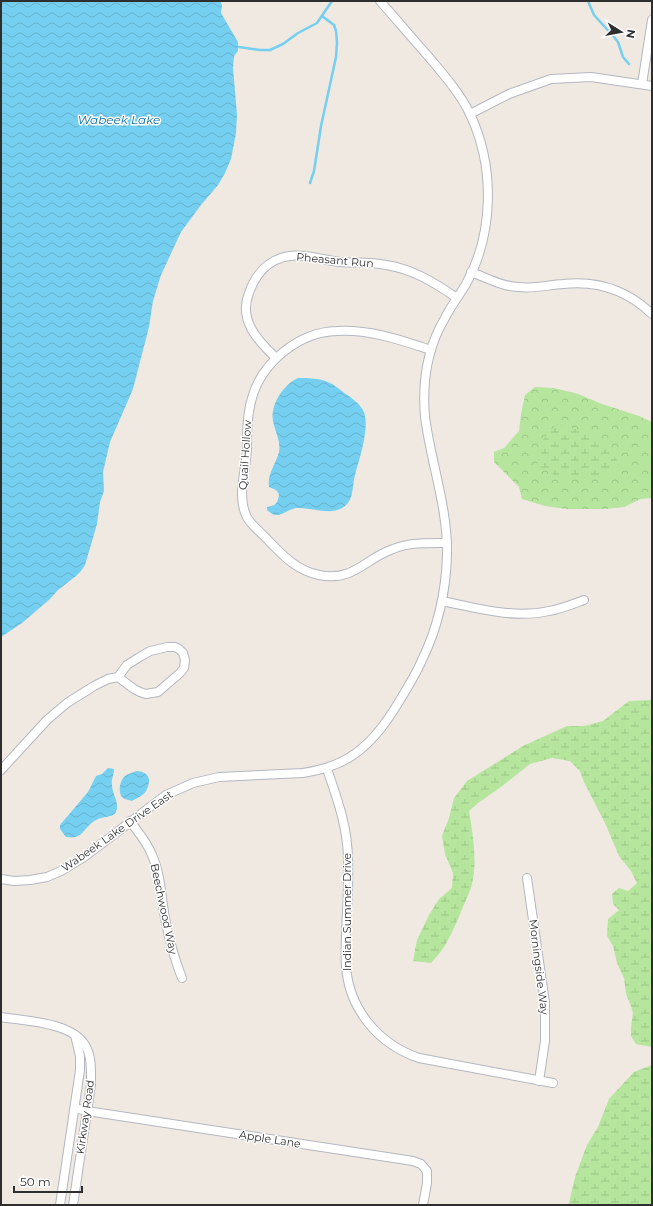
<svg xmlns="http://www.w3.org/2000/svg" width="653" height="1206" viewBox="0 0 653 1206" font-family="Montserrat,sans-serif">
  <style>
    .forest { fill: url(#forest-crowns) }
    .wetland { fill: url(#wetland-marsh) }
    .water { fill: url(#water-waves) }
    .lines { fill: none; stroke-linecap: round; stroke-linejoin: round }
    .stream { stroke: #75cff0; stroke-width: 2.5 }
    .street-casing { stroke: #b4b7c1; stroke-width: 10 }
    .street { stroke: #fff; stroke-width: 8 }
    .labels { text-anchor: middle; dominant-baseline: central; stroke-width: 3; stroke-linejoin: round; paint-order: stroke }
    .street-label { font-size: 11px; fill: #2e2e2e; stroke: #fff }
    .water-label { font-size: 12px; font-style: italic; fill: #0d6fa3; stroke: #fff }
  </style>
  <defs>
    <pattern id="forest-crowns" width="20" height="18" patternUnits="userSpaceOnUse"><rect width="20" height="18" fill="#b6e59e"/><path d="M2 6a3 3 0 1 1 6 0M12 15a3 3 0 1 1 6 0" fill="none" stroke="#9dc588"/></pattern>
    <pattern id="wetland-marsh" width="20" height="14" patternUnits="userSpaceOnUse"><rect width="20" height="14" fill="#b6e59e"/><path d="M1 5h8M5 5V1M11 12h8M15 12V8" fill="none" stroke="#9dc588"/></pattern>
    <pattern id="water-waves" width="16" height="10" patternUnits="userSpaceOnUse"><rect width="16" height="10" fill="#75cff0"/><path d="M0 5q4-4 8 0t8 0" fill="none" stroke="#66b2ce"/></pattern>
  </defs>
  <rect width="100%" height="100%" fill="#efe9e1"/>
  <!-- forest -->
  <polygon class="forest" points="535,387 554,388 578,394 602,404 639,416 652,422 652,498 641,499 624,507 605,509 567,509 545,506 522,499 519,487 494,462 494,452 504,448 519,431 521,414 525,395"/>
  <!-- wetland -->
  <g class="wetland">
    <polygon points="556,424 587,432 607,447 619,463 606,476 595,478 558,477 537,465 543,440"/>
    <path d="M652 700V1047L636 1044 631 1036V1027L633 1013 631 1006 626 994 624 978 617 963 613 946 607 936 608 919 619 910 613 904 612 894 619 888 628 891 637 883 631 871 619 856 606 825 584 782 580 771 570 761 552 758 530 764 501 787 478 803 469 811C473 834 478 865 471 888 467 898 462 909 458 919 450 937 444 950 431 963L413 961 417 940 429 915 439 899 452 888 453 873 445 854 442 836 449 818 454 798 467 781 523 746 567 726H584L603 721 629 701Z"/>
    <polygon points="652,1065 652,1205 570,1205 569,1203 575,1177 587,1145 598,1127 609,1099 634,1072"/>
  </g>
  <!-- water -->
  <g class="water">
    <polygon points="1,1 220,1 222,5 221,13 238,42 238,51 234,56 233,68 237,115 236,133 231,159 225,173 218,185 201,205 181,232 161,275 153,301 149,327 133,389 110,442 103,472 104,491 100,502 97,524 85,565 81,571 76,576 58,590 50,599 22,623 1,637"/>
    <path d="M298 378C308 378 320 378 330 383 335 385 339 389 343 392 349 396 359 403 363 410 371 425 359 460 355 475 352 486 354 499 345 506 331 517 312 507 297 508 285 509 279 522 267 510V507C276 506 278 503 279 494L276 490 269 487C267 474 276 464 279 452 281 441 275 432 273 421 270 405 283 385 298 378Z"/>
    <path d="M108 768 114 769C114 774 111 780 112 785 112 794 120 803 116 812 113 818 102 816 96 820 83 827 84 840 66 837L60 829V825L88 792 96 776 102 774Z"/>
    <path d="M137 771C148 772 152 778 147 789 145 795 137 798 132 801 130 800 127 800 125 799 117 796 119 781 125 776 128 774 133 772 137 771Z"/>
  </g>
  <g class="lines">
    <!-- stream -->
    <g class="stream">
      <polyline points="588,1 594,15 614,37 618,42 623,57 629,64"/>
      <polyline points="239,47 260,50 270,50 283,44 298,33 317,23 332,1"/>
      <polyline points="310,183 314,171 321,126 336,57 337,43 336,31 334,25 322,16"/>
    </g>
    <!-- street casing -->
    <g class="street-casing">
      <g id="street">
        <polyline points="642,84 652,20"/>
        <polyline points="470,114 509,94 551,79 591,77 652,86"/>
        <path d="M471 272C487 278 501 286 518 287 533 289 548 285 563 284 598 280 627 290 652 314"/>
        <path d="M431 350C400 340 369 329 337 331 299 332 262 362 252 398 247 415 247 432 247 449 246 470 237 495 246 515 249 523 257 529 263 535 280 552 294 570 319 575 354 582 364 559 393 549 410 542 429 543 447 543"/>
        <path d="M276 358C258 341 238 320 249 293 258 267 277 253 305 256 317 257 329 261 341 262 356 263 371 262 386 265 413 269 435 283 457 298"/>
        <path d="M442 601C477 608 514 619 549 611 561 609 573 604 584 600"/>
        <path d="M327 769C337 798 348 828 348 860 349 884 347 908 346 933 346 944 345 955 346 966 349 1009 378 1044 419 1058L553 1083"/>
        <polyline points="1,770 47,720 67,703 94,686 108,679 118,677 127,665 138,658 150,651 167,647 175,647 179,649 183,653 185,660 184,668 180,673 158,692 146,694 140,692 134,689 118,677"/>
        <path d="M130 821C138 832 147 842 152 855 161 875 161 897 165 918 169 939 174 958 182 978"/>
        <polyline points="527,878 545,1003 545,1041 539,1081"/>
        <path d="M1 879 14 881 30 880 47 877 61 871 84 857 166 795 193 783 219 777 303 773C323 770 340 765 356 753 375 739 388 720 400 700 408 687 416 674 422 660 438 627 446 591 447 555 448 508 431 463 425 417 422 382 427 348 445 318 451 306 459 296 466 284 494 233 495 167 470 114 460 93 443 74 428 56 412 38 396 19 380 1"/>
        <path d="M1 1017C25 1021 71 1022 85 1045 92 1056 91 1072 91 1085L73 1205"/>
        <polyline points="75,1108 87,1111 413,1161 421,1164 427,1171 427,1183 423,1205"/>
        <polyline points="60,1205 80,1070 80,1056 75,1035"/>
      </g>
    </g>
    <!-- street -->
    <use href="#street" class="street"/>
  </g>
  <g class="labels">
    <!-- street labels -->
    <g class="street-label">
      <text transform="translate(335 260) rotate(5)">Pheasant Run</text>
      <text transform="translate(245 455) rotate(-86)">Quail Hollow</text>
      <text transform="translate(117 831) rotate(-35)">Wabeek Lake Drive East</text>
      <text transform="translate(164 909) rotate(78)">Beechwood Way</text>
      <text transform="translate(347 912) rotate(-90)">Indian Summer Drive</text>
      <text transform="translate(539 967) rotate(83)">Morningside Way</text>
      <text transform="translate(85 1117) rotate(-82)">Kirkway Road</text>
      <text transform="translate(270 1139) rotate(9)">Apple Lane</text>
    </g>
    <!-- water labels -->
    <g class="water-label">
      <text x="119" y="119">Wabeek Lake</text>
    </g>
  </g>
  <!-- border -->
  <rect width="653" height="1206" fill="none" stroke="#2e2e2e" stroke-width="4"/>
  <!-- north arrow -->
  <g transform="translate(621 32) rotate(101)" stroke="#ffffff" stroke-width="3" paint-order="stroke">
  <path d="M0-3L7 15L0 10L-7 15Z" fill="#2e2e2e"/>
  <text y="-6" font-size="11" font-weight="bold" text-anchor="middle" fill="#2e2e2e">N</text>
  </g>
  <!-- scale -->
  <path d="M14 1186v6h68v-6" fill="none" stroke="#2e2e2e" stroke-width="2"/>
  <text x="20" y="1186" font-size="12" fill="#2e2e2e" stroke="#ffffff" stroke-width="3" paint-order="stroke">50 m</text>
</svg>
